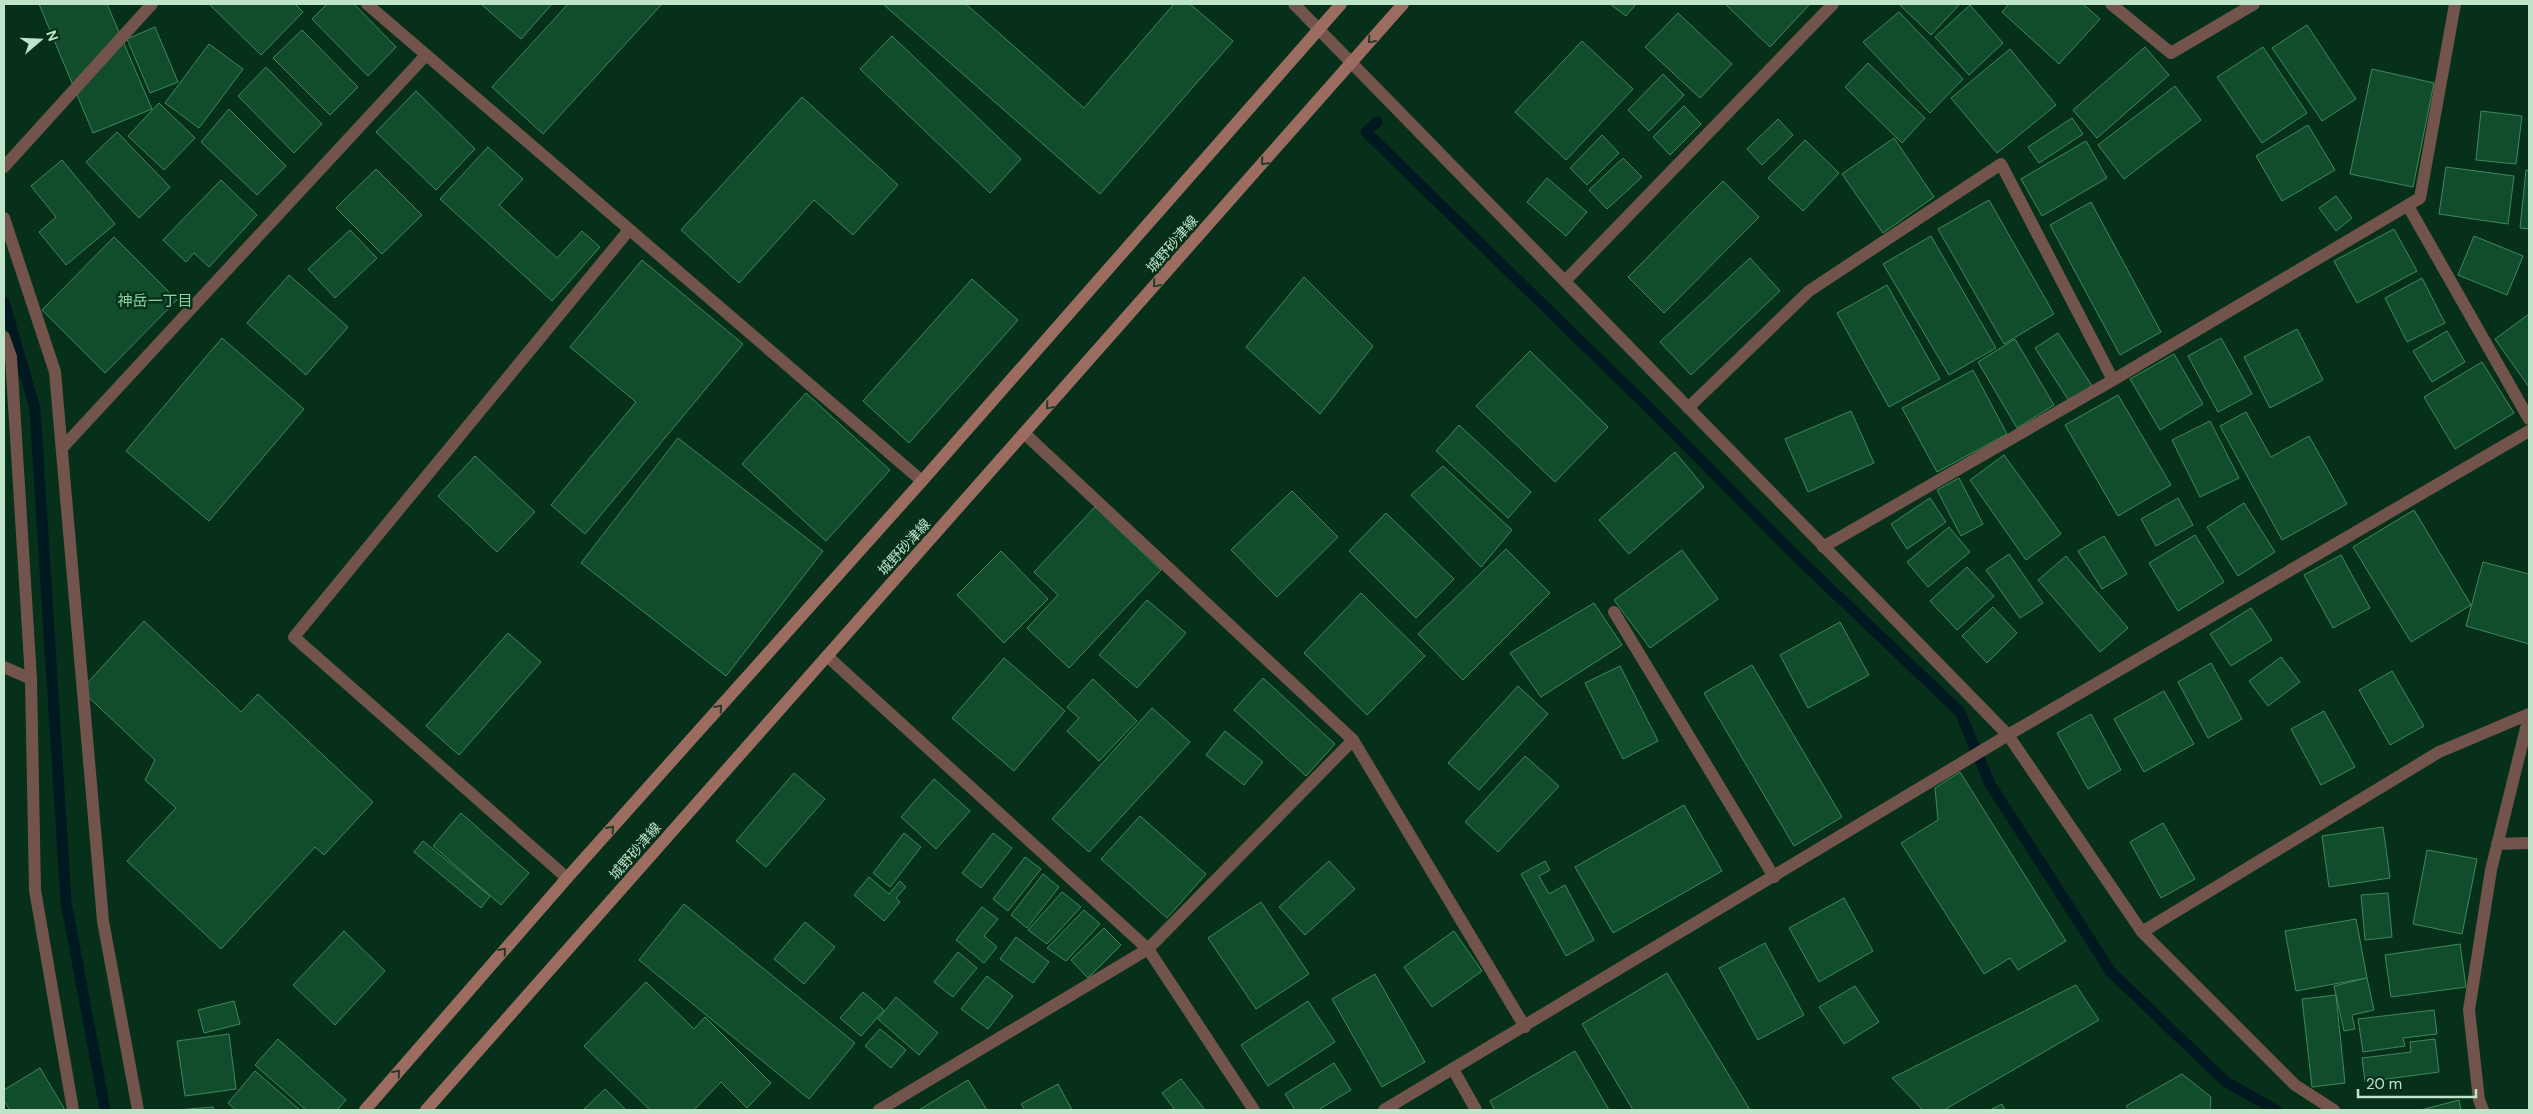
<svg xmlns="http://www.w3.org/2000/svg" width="2533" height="1114" viewBox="0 0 2533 1114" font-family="'DM Sans','Noto Sans JP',sans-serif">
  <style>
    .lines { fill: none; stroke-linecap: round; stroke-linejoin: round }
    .stream { stroke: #001920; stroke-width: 11 }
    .building { fill: #114d2c; stroke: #3e895b }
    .street { stroke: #73544c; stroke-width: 12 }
    .secondary { stroke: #9d6c60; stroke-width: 12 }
    .oneway { stroke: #243c27 }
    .labels { text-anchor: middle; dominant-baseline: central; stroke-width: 5; stroke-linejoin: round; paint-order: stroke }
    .street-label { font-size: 14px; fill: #bfe4ca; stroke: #063019 }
    .neighbourhood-label { font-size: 15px; fill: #8bd5a4; stroke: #063019 }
  </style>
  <rect width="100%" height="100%" fill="#063019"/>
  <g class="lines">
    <!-- stream -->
    <g class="stream">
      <polyline points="1377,122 1366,132 1647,406 1800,560 1960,712 1990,784 2111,972 2226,1082 2276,1110"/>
      <polyline points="4,302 35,409 66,902 105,1110"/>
    </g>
  </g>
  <!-- building -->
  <g class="building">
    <polygon points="39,4 107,4 152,109 93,133"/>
    <polygon points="209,4 295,4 303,12 261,55"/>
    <polygon points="327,4 354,4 396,47 368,76 312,19"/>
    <polygon points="481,4 552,4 521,39"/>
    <polygon points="568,4 662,4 543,134 492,87"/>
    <polygon points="883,4 966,4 1084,108 1174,4 1190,4 1233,41 1100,194"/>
    <polygon points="1610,4 1636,4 1626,16"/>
    <polygon points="1725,4 1810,4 1770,47"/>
    <polygon points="1899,4 1960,4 1931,35"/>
    <polygon points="2009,4 2083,4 2100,19 2059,64 2002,12"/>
    <polygon points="1970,5 2003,43 1969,75 1935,37"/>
    <polygon points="1899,12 1963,79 1930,113 1863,42"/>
    <polygon points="1678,13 1732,64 1700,98 1645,47"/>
    <polygon points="2307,25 2356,99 2322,121 2272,48"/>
    <polygon points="155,27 178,82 150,93 127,39"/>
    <polygon points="302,30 358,87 330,115 273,58"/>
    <polygon points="892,36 1021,159 990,193 860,69"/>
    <polygon points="1582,41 1633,89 1566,160 1515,112"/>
    <polygon points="209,44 243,69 199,128 165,103"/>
    <polygon points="2145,47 2169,75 2097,138 2073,110"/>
    <polygon points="2263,47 2307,113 2262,143 2217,77"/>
    <polygon points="2010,49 2056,105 1997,153 1951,98"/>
    <polygon points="1868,63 1925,118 1902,143 1845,87"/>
    <polygon points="266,67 322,124 294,153 238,96"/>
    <polygon points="2372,69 2434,83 2413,187 2350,174"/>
    <polygon points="1663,74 1684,95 1649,131 1628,110"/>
    <polygon points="2175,86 2201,120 2124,179 2098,145"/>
    <polygon points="416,91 475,149 436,190 376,132"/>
    <polygon points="802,97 898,185 853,235 814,200 739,283 681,230"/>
    <polygon points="159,103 195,138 164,170 128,136"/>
    <polygon points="1684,106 1701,124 1670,155 1653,137"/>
    <polygon points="229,109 286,166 257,195 201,142"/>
    <polygon points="2481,111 2522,116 2516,164 2476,160"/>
    <polygon points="2072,118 2083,134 2039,163 2028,147"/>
    <polygon points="1778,119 1793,135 1762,165 1747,149"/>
    <polygon points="2308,125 2335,170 2282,201 2256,156"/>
    <polygon points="117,132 170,187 139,218 86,162"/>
    <polygon points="1602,135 1619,153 1587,185 1570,168"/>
    <polygon points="1894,138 1934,197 1883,233 1842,174"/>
    <polygon points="1805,140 1839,173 1803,211 1768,178"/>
    <polygon points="2086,141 2107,178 2042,216 2021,179"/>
    <polygon points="488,147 523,179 499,205 557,258 582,231 600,247 552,301 440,199"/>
    <polygon points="1623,158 1642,177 1607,209 1589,190"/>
    <polygon points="62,160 115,224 66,265 39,232 56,217 31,186"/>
    <polygon points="2446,167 2514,176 2508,224 2439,214"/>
    <polygon points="376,169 422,215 382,254 336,208"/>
    <polygon points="2526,170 2529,171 2529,229 2520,228"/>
    <polygon points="1547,178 1587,212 1566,236 1527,202"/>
    <polygon points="221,180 257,215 209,267 194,253 186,262 163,240"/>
    <polygon points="1723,181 1759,217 1664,313 1628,277"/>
    <polygon points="2336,196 2352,218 2336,231 2319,208"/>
    <polygon points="1989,200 2054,314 2004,344 1938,229"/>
    <polygon points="2091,202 2161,332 2120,355 2050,225"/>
    <polygon points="2394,229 2417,271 2357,303 2334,261"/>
    <polygon points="350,230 377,258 335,298 308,269"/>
    <polygon points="1931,236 1996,348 1949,375 1883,264"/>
    <polygon points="2474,236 2523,256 2507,295 2458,275"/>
    <polygon points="114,237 177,300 105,373 42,310"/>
    <polygon points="1750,258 1780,291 1691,375 1660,342"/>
    <polygon points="642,260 743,344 585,534 551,505 636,402 570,347"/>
    <polygon points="289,275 348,327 306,375 247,323"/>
    <polygon points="1304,277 1373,346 1320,414 1246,347"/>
    <polygon points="2422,278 2445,323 2407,342 2385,298"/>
    <polygon points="972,279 1018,320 909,443 863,401"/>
    <polygon points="1887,285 1940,379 1889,407 1837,313"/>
    <polygon points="2529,314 2529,387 2495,339"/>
    <polygon points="2297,329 2323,380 2270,408 2244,357"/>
    <polygon points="2447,331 2465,362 2432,382 2413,351"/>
    <polygon points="2058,333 2092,386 2069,401 2035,348"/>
    <polygon points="222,338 304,409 209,521 126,451"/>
    <polygon points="2221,338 2252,394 2218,412 2188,356"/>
    <polygon points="2015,339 2054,405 2017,428 1978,362"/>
    <polygon points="1530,351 1608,427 1555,482 1476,406"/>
    <polygon points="2174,354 2203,404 2160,430 2130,379"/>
    <polygon points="2482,362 2514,413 2455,449 2424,397"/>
    <polygon points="1973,370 2007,434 1937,472 1902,408"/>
    <polygon points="806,393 890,470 826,541 742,464"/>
    <polygon points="2118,395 2171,485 2118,516 2065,425"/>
    <polygon points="1851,411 1874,463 1808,492 1785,439"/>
    <polygon points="2246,412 2271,457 2309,436 2347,504 2282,540 2220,426"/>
    <polygon points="2210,421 2239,478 2200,497 2172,440"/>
    <polygon points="1459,425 1531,492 1508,518 1436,451"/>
    <polygon points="678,438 823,551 726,676 581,563"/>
    <polygon points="1675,452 1704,487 1629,554 1599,520"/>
    <polygon points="2004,455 2061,534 2026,560 1970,480"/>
    <polygon points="475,456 535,512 497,552 438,496"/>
    <polygon points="1443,466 1512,530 1481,567 1411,495"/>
    <polygon points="1959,478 1983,524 1961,536 1937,490"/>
    <polygon points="1292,491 1338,537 1277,597 1231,550"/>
    <polygon points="1930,498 1946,522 1907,549 1891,524"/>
    <polygon points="2178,498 2193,525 2156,546 2141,519"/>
    <polygon points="2244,503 2275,552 2238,576 2207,527"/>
    <polygon points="1095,507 1161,570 1069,668 1027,628 1058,595 1034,572"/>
    <polygon points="2414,510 2471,605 2411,642 2353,547"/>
    <polygon points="1386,513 1454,579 1416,618 1349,551"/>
    <polygon points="1949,527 1970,552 1928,587 1907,562"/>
    <polygon points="2195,535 2224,582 2178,611 2149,563"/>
    <polygon points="2104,536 2127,574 2102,589 2078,551"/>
    <polygon points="1506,549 1550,593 1463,680 1418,634"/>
    <polygon points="1682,550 1718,599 1650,648 1614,600"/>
    <polygon points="1001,551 1048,599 1004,643 957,595"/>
    <polygon points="2009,554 2043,603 2020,618 1986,570"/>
    <polygon points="2341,555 2370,608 2333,628 2304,575"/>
    <polygon points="2066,556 2128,628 2100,652 2038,580"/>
    <polygon points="2483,562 2529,574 2529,644 2466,626"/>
    <polygon points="1967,567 1994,596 1957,630 1930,601"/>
    <polygon points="1361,593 1425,656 1367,715 1304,653"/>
    <polygon points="1147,600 1186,633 1137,688 1099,655"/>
    <polygon points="1594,603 1622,645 1541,697 1510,653"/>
    <polygon points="1993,607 2017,633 1987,663 1962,636"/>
    <polygon points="2251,608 2272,640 2231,666 2210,634"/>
    <polygon points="144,621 241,712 258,694 373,802 324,855 315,847 221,949 127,861 176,808 145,780 155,760 81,690"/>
    <polygon points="1840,622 1869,675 1808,708 1780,655"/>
    <polygon points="508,633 541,662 459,755 426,726"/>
    <polygon points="2281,657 2300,682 2268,706 2249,681"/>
    <polygon points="1004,658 1065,711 1014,771 952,718"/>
    <polygon points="2211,663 2242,719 2208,738 2178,682"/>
    <polygon points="1752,665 1842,817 1794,846 1704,693"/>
    <polygon points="1620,666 1658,741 1623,759 1585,683"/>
    <polygon points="2392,671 2424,726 2390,745 2359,690"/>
    <polygon points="1263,678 1335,744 1306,776 1234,710"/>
    <polygon points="1093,679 1137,721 1099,761 1067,731 1079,718 1067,707"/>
    <polygon points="1518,686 1548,714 1479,790 1448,763"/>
    <polygon points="2164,691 2194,744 2144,772 2114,719"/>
    <polygon points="1152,708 1190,742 1089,852 1052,819"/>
    <polygon points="2324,711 2355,767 2321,785 2291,729"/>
    <polygon points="2091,714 2121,770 2088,789 2057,733"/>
    <polygon points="1225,731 1263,762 1244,785 1206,755"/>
    <polygon points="1525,756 1559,786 1498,852 1465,822"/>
    <polygon points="1960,772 2066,941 2018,970 2010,958 1984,974 1901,843 1938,820 1935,788"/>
    <polygon points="794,773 825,799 766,867 736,841"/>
    <polygon points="934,779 970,811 936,849 901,817"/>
    <polygon points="1684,805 1722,871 1613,933 1575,867"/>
    <polygon points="461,813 529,873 501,905 433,846"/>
    <polygon points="1140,816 1206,874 1167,918 1101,859"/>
    <polygon points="2163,823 2195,879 2161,898 2130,842"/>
    <polygon points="2383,827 2390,878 2329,887 2322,836"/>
    <polygon points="904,833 921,847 890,887 873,873"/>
    <polygon points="993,833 1012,848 981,888 962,873"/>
    <polygon points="423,841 490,896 481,908 414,852"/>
    <polygon points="2427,850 2477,859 2462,934 2413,924"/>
    <polygon points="1025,857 1041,869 1008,911 993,899"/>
    <polygon points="1329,861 1355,889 1305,935 1279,907"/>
    <polygon points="1545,861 1550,870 1539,876 1549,894 1565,885 1594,940 1566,956 1521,874"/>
    <polygon points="1043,874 1059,887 1027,928 1011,915"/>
    <polygon points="869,877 889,894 900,881 906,887 896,898 900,902 884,921 854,895"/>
    <polygon points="1062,892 1081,907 1047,944 1028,930"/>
    <polygon points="2388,893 2392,937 2365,940 2361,895"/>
    <polygon points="1844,898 1873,951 1819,982 1789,928"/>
    <polygon points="1261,902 1309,974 1256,1009 1208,938"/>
    <polygon points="684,904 855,1043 809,1099 639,960"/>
    <polygon points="982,907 998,919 984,936 997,947 984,963 956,940"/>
    <polygon points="1084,910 1100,924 1066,961 1047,948"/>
    <polygon points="2356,919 2367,978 2296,991 2285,931"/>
    <polygon points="805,922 835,947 804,984 774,959"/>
    <polygon points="1104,928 1121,945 1088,978 1071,960"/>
    <polygon points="344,931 385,971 335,1025 293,985"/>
    <polygon points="1454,931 1482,971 1432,1007 1404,967"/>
    <polygon points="1016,937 1049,962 1033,983 1000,959"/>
    <polygon points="1765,943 1804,1015 1758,1040 1719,968"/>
    <polygon points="2460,944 2466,987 2391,997 2385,955"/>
    <polygon points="958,952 977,968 953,997 934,982"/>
    <polygon points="1667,973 1750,1110 1633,1110 1582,1024"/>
    <polygon points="1375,974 1425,1062 1382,1087 1332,999"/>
    <polygon points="987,976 1013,996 988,1029 961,1009"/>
    <polygon points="2367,978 2374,1010 2352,1015 2355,1029 2344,1031 2334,986"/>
    <polygon points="646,982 694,1029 705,1017 771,1083 747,1108 721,1082 694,1110 650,1110 584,1046"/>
    <polygon points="2076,985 2099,1020 1944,1110 1923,1110 1892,1078"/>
    <polygon points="1855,986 1879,1022 1844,1044 1819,1007"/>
    <polygon points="863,992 884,1010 861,1036 840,1018"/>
    <polygon points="2336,995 2345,1083 2312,1087 2302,999"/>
    <polygon points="896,997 938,1033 919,1055 878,1019"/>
    <polygon points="234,1001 240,1024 204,1033 198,1010"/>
    <polygon points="1308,1001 1335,1042 1268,1086 1241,1045"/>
    <polygon points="2434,1010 2437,1034 2403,1038 2405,1046 2363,1052 2358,1019"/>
    <polygon points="880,1029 906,1050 891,1068 865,1046"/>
    <polygon points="229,1034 236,1089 185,1096 177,1041"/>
    <polygon points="278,1039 346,1100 337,1110 306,1110 255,1065"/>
    <polygon points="2435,1039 2439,1072 2365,1082 2362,1058 2411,1052 2410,1042"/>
    <polygon points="1575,1051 1609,1110 1495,1110 1490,1101"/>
    <polygon points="1334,1063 1351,1090 1318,1110 1295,1110 1285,1094"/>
    <polygon points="40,1068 65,1110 10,1110 4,1101 4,1090"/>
    <polygon points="255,1071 300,1110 236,1110 228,1103"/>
    <polygon points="2182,1074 2211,1097 2210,1110 2129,1110 2126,1106"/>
    <polygon points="1181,1079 1205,1110 1175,1110 1162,1093"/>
    <polygon points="968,1080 987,1110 919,1110"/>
    <polygon points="1058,1084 1072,1110 1025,1110 1021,1104"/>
    <polygon points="605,1089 626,1110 583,1110"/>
    <polygon points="2459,1100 2461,1110 2421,1110"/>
    <polygon points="2002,1104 2005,1110 1990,1110"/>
    <polygon points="213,1107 214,1110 176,1110"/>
  </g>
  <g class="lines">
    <!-- street -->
    <g class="street">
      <polyline points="367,4 922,481"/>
      <polyline points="1294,4 2008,735 2142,932 2295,1085 2334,1110"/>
      <polyline points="2111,4 2171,53 2254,4"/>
      <polyline points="4,167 152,4"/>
      <polyline points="2408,206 2529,419"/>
      <polyline points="4,218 55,372 103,921 138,1110"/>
      <polyline points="1565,281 1833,4"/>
      <polyline points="4,337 11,357 31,679 35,890 73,1110"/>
      <polyline points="1688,408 1809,291 2001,164 2113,380"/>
      <polyline points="1025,434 1353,740 1525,1027"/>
      <polyline points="63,447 426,55"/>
      <polyline points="1823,547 2113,380 2420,198 2455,4"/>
      <polyline points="1614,612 1774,877"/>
      <polyline points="827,656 1148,949 1254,1110"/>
      <polyline points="4,667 31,679"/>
      <polyline points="2497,844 2529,843"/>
      <polyline points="567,878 294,637 629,230"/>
      <polyline points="2142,932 2439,752 2529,714"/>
      <polyline points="1453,1069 1476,1110"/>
      <polyline points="879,1110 1148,949 1353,740"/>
      <polyline points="1384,1110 2008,735 2529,431"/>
      <polyline points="2483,1110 2479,1100 2469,1010 2491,870 2529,716"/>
    </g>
    <!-- secondary -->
    <g class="secondary">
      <polyline points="365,1110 567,878 922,481 1341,4"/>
      <polyline points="426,1110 1403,4"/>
    </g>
  </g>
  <!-- one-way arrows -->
  <defs><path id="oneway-chevron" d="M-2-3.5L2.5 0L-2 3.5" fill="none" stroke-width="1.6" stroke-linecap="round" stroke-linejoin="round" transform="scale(1.25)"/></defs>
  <g class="oneway">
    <use href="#oneway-chevron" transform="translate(1371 40) rotate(131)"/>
    <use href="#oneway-chevron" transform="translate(1264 162) rotate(131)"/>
    <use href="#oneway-chevron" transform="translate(1156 284) rotate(131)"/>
    <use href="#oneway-chevron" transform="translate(1049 406) rotate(131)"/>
    <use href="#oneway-chevron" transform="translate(719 708) rotate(-48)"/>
    <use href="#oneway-chevron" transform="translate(611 829) rotate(-48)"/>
    <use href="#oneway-chevron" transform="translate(503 951) rotate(-49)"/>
    <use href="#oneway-chevron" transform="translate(397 1073) rotate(-49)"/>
  </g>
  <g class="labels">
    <!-- street labels -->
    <g class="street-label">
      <text transform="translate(1172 244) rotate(-49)">城野砂津線</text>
      <text transform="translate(904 547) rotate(-48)">城野砂津線</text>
      <text transform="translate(635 851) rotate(-49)">城野砂津線</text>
    </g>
    <!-- neighbourhood labels -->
    <g class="neighbourhood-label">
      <text x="155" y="301">神岳一丁目</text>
    </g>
  </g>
  <!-- border -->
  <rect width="2533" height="1114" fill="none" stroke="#bfe4ca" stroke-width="10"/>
  <!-- north arrow -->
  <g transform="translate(40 40) rotate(71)" stroke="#063019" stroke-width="4" paint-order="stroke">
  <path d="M0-4L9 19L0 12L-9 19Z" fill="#bfe4ca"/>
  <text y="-8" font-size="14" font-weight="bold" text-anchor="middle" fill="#bfe4ca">N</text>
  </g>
  <!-- scale -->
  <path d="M2358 1089v8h118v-8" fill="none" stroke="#bfe4ca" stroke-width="2.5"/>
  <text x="2366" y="1089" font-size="15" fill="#bfe4ca" stroke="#063019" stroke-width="4" paint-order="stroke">20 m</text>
</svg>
